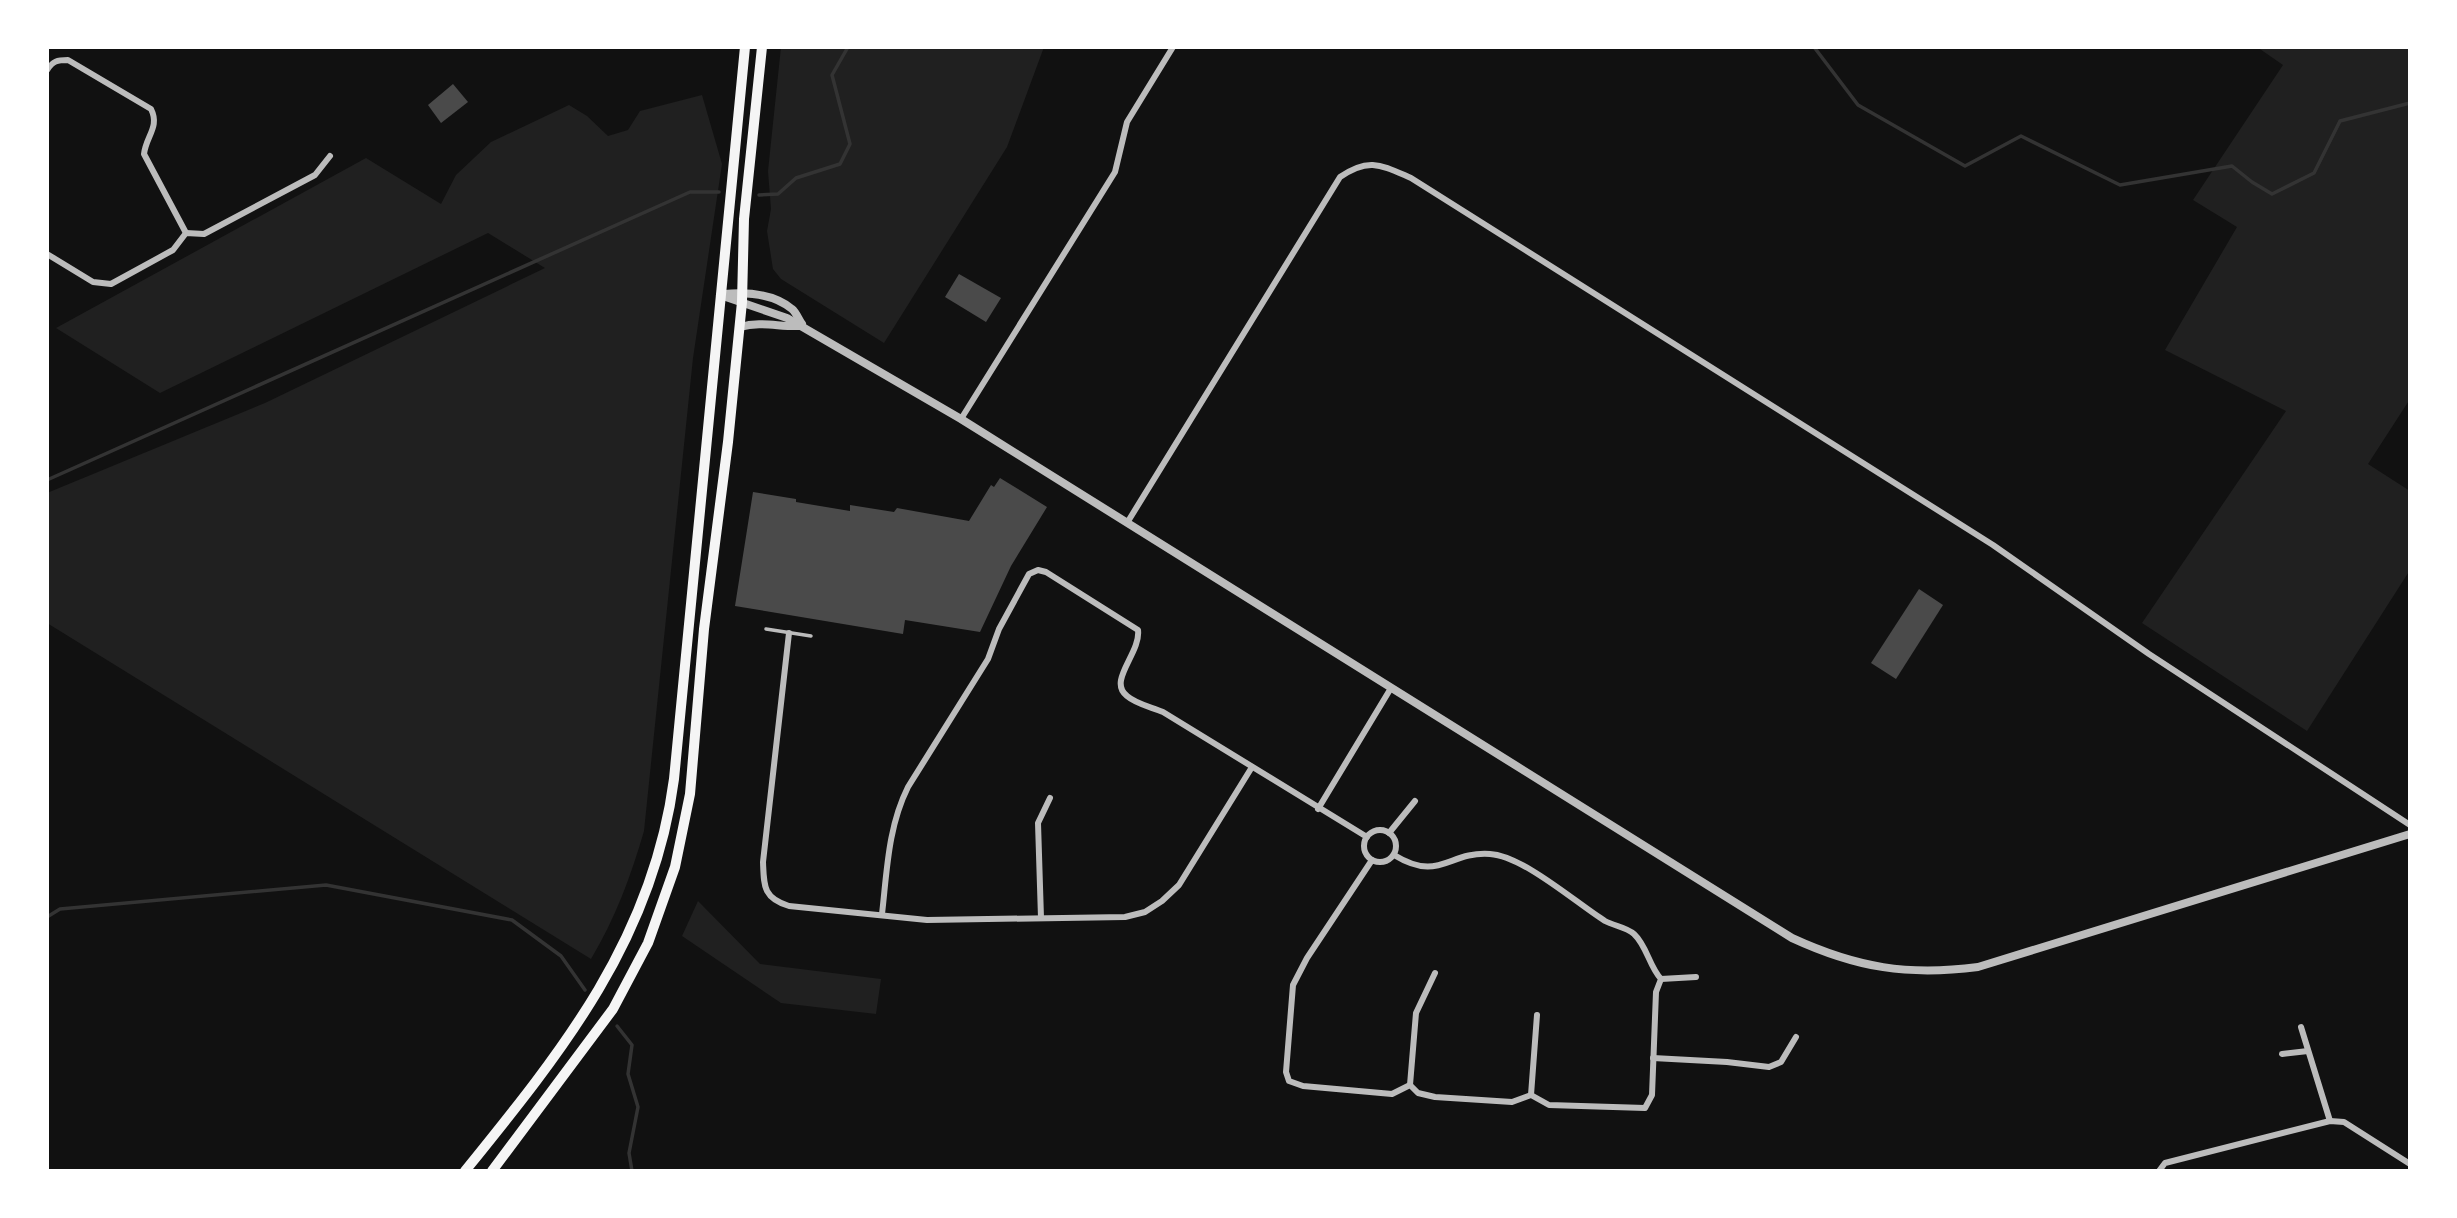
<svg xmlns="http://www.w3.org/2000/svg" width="2457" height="1218" viewBox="0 0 2457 1218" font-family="Montserrat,sans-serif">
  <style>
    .green { fill: #202020 }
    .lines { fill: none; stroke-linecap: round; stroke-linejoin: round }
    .stream { stroke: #333; stroke-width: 3.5 }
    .building { fill: #4a4a4a }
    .service { stroke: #bcbcbc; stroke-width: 3.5 }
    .minor { stroke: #bcbcbc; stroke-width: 6 }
    .tertiary { stroke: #bcbcbc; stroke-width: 8 }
    .primary { stroke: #f5f5f5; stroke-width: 10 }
  </style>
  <rect width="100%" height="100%" fill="#111"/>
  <!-- green -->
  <g class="green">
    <polygon points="781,47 1044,47 1007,147 884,343 781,279 773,269 767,231 771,209 768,171"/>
    <polygon points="2257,47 2410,47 2410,399 2368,464 2410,491 2410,570 2307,731 2142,623 2286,411 2165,350 2237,227 2193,200 2283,65"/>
    <path d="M702 95 722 164 693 358 644 831C631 876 615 919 591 959L47 623V493L265 403 545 268 488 233 160 393 56 328 366 158 441 204 456 175 491 142 569 105 587 116 608 136 628 130 640 111Z"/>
    <polygon points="698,901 760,964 881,979 876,1014 781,1003 682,936"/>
  </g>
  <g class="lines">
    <!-- stream -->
    <g class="stream">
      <polyline points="1814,47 1858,105 1965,166 2021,136 2120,185 2232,166 2252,182 2272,194 2314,173 2340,121 2410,103"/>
      <polyline points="759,195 778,194 796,178 840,164 850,144 832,75 848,47"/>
      <polyline points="47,480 690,192 719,192"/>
      <polyline points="47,917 60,909 326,885 512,920 561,956 585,990"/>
      <polyline points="617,1026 632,1045 628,1074 638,1107 629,1153 632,1171"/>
    </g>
  </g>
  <!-- building -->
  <g class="building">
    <polygon points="453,84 468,102 441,123 428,105"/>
    <polygon points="959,274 1001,298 986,322 945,297"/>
    <polygon points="1000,478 1047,507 1011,566 980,632 905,620 903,634 735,606 753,492 796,499 796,502 850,511 850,505 894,512 897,508 969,521 991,485 994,487"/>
    <polygon points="1919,589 1943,605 1896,679 1871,663"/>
  </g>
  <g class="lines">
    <!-- service -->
    <polyline class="service" points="766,629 811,636"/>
    <!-- minor -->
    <g class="minor">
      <path d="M47 70C53 61 57 60 68 60L151 109C160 127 146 136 144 154L186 233"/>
      <polyline points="47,254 93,282 111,284 173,250 186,233 204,234 315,175 330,156"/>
      <polyline points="961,419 1115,172 1127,122 1173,47"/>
      <path d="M1127 523 1340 177C1369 157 1381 165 1411 178L1993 545 2149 654 2410 825"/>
      <path d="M789 633 763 862C764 886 763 898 789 906L927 920 1125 917 1145 912 1162 901 1179 885 1252 767"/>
      <polyline points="1318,809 1391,688"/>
      <circle cx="1380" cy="846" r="16"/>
      <polyline points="1389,833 1415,801"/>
      <path d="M1372 860 1307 958 1293 985 1286 1072 1289 1081 1303 1086 1392 1094 1410 1085 1418 1093 1435 1097 1512 1102 1531 1095 1549 1105 1645 1108 1652 1095 1656 992 1661 979C1649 966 1647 946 1634 934 1626 927 1614 926 1605 921 1575 902 1523 856 1490 854 1448 851 1440 883 1394 855"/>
      <path d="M882 914C887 871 888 827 908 787L988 659 999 629 1029 574 1038 570 1046 572 1138 630C1141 653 1107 681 1127 696 1136 704 1151 707 1163 712L1367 837"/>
      <polyline points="1041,918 1038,823 1050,798"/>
      <polyline points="1661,979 1696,977"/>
      <polyline points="2301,1027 2330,1121"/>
      <polyline points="2282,1054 2308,1051"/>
      <polyline points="1653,1058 1727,1062 1769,1067 1781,1062 1796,1037"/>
      <polyline points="1410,1085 1416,1013 1435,973"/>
      <polyline points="1531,1095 1537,1015"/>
      <polyline points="2159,1171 2165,1163 2330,1121 2344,1122 2410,1164"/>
    </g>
    <!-- tertiary -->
    <g class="tertiary">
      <path d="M724 294C746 292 774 294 792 309 796 312 799 320 802 324"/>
      <path d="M720 295 787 318 961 419 1792 938C1857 968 1908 976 1978 967L2410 834"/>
      <path d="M740 327C761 321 779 327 800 326"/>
    </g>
    <!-- primary -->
    <g class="primary">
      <path d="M465 1171C563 1050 653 939 674 779L745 47"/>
      <polyline points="492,1171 613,1009 648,943 675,867 690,794 704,629 728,442 742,302 744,219 762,47"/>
    </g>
  </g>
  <!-- border -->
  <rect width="2457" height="1218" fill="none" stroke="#ffffff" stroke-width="98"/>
</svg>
